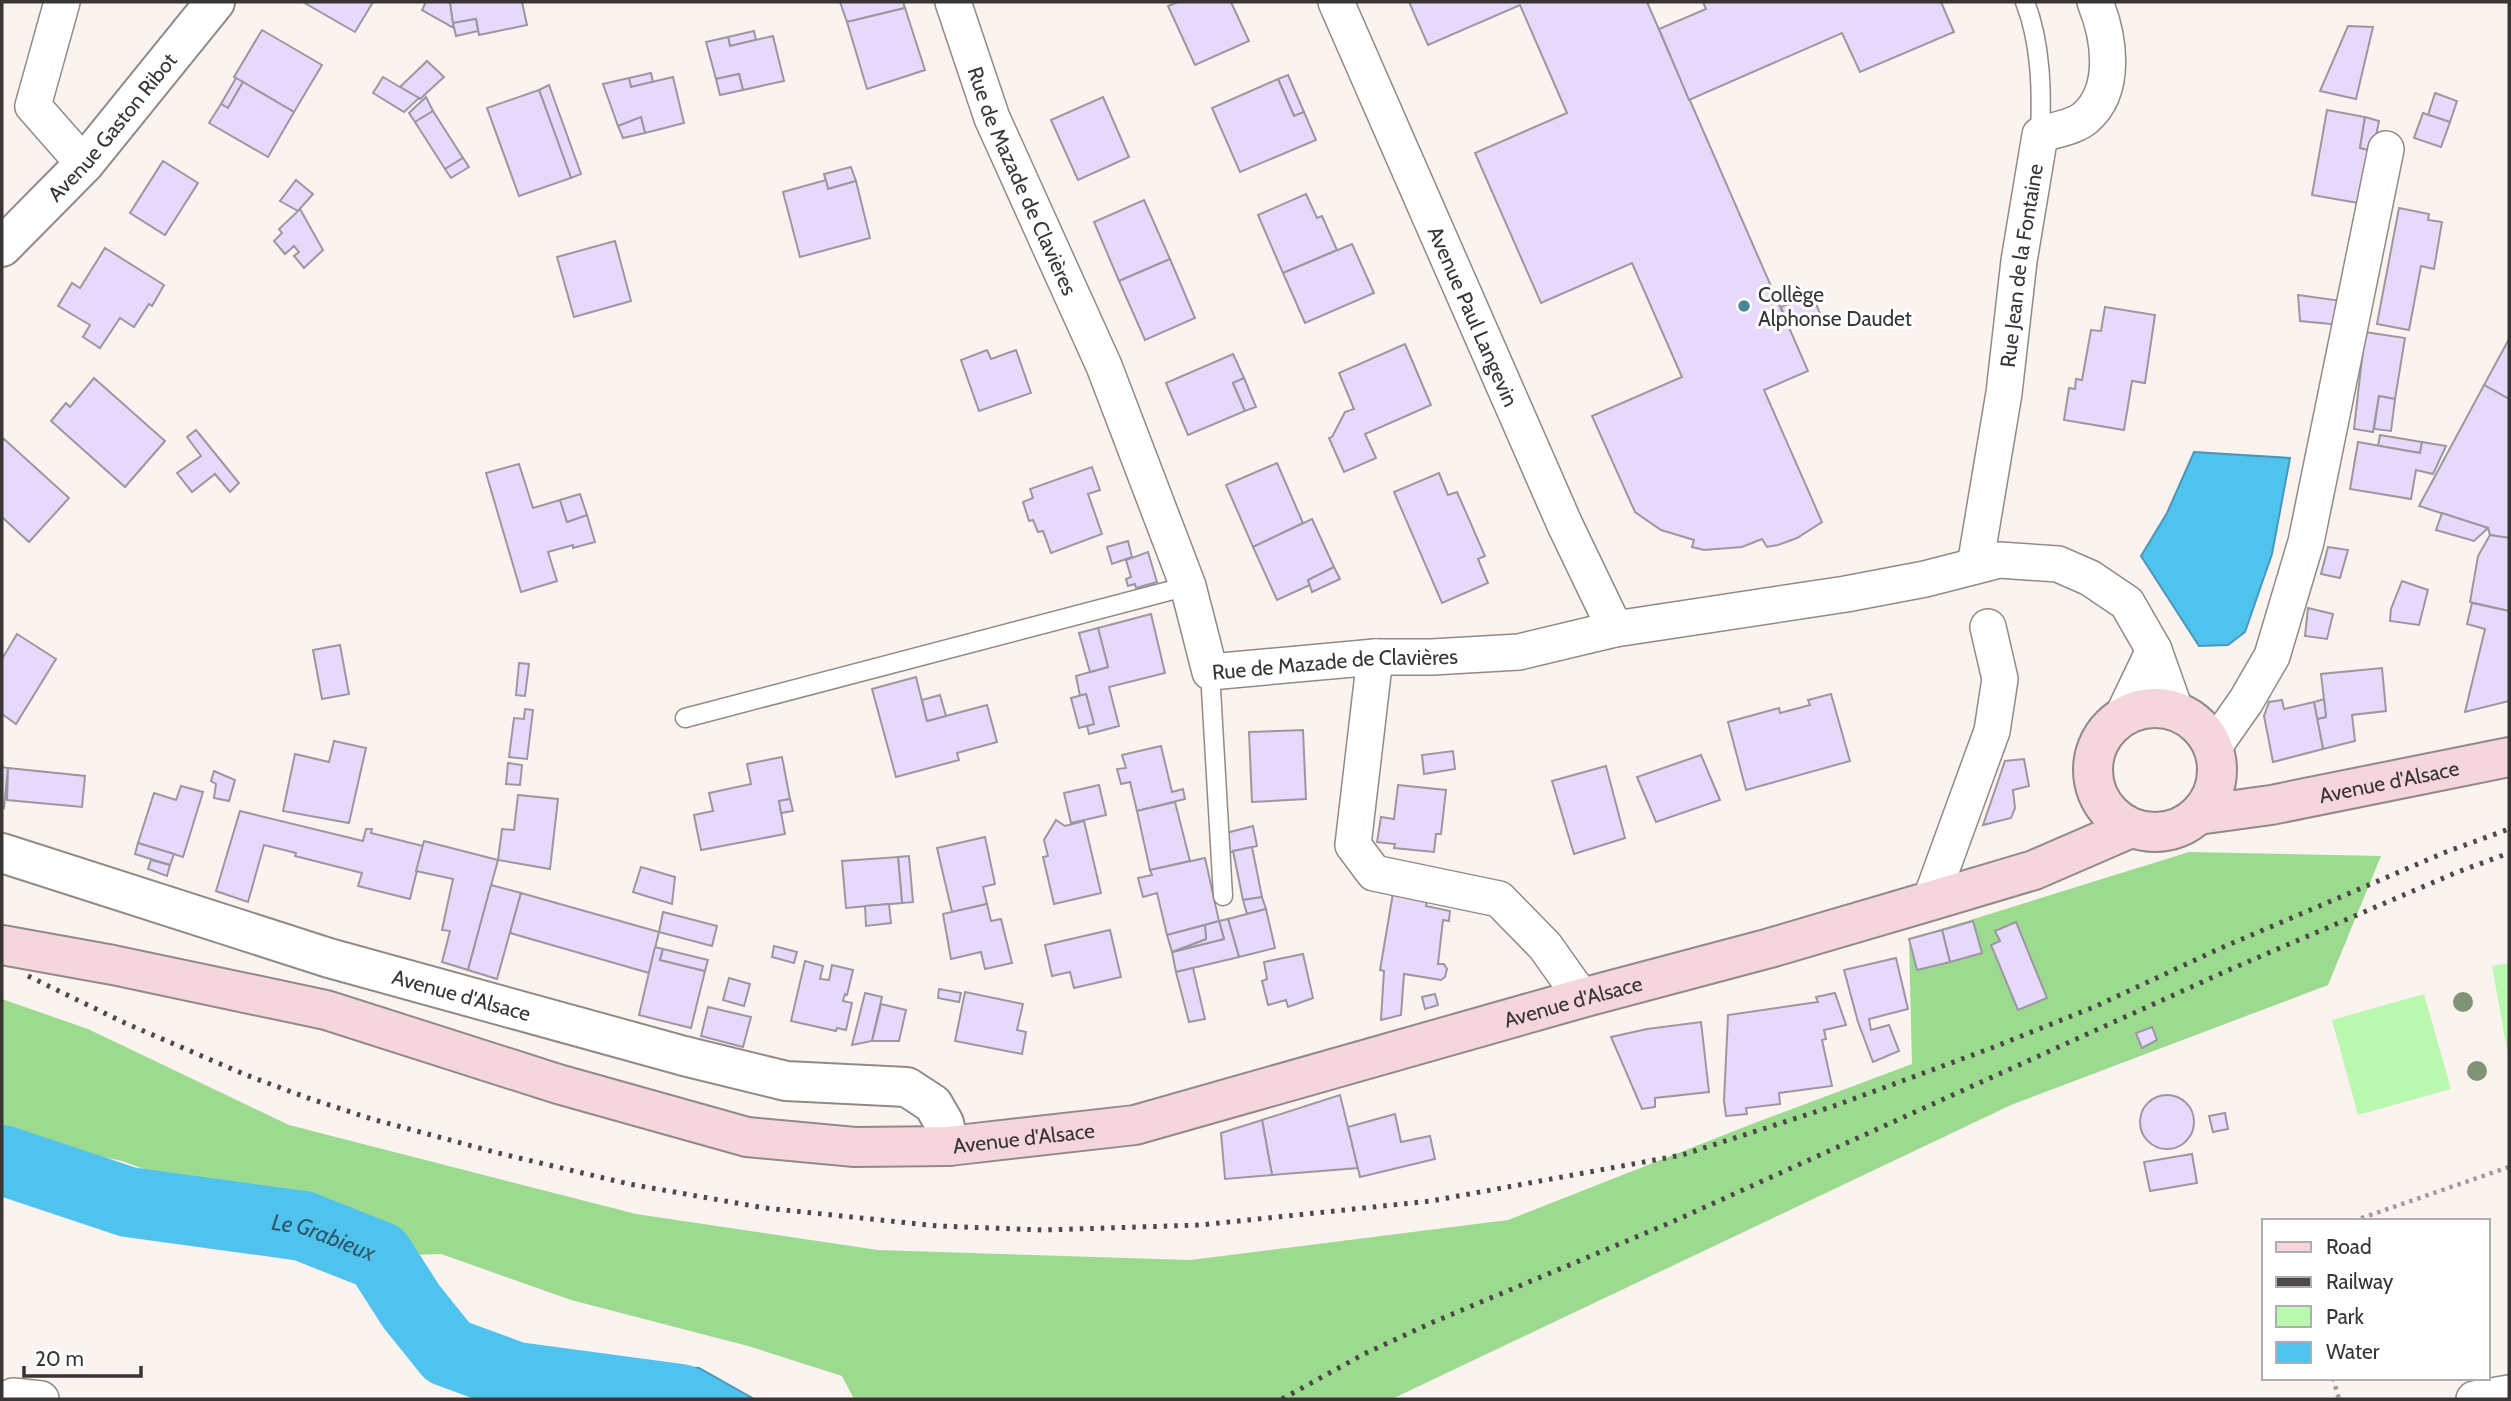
<svg xmlns="http://www.w3.org/2000/svg" width="2511" height="1401" viewBox="0 0 2511 1401" font-family="Cabin,sans-serif">
  <style>
    .green { fill: #bbf8af }
    .forest { fill: #9cda8f }
    .water { fill: #4fc3ee; stroke: #4898b6; stroke-width: 2 }
    .lines { fill: none; stroke-linecap: round; stroke-linejoin: round }
    .river { stroke: #4fc3ee; stroke-width: 70 }
    .building { fill: #e7d9fb; stroke: #9b989f; stroke-width: 2 }
    .service-casing { stroke: #918a86; stroke-width: 21 }
    .minor-casing { stroke: #918a86; stroke-width: 38 }
    .tertiary-casing { stroke: #918a86; stroke-width: 42 }
    .secondary-casing { stroke: #918a86; stroke-width: 42 }
    .path { stroke: #a29d9a; stroke-width: 4.5; stroke-dasharray: 3.5 5; stroke-linecap: butt }
    .service { stroke: #fff; stroke-width: 18 }
    .minor { stroke: #fff; stroke-width: 35 }
    .tertiary { stroke: #fff; stroke-width: 38 }
    .secondary { stroke: #f4d6dc; stroke-width: 38 }
    .rail { stroke: #4c4948; stroke-width: 5; stroke-dasharray: 3.5 7; stroke-linecap: butt }
    .tree { fill: #809376 }
    .poi-dot { fill: #46879a; stroke: #fff; stroke-width: 2.5 }
    .labels { text-anchor: middle; dominant-baseline: central; stroke-width: 6; stroke-linejoin: round; paint-order: stroke }
    .street-label { font-size: 21px; fill: #383534; stroke: #fff }
    .poi-label { font-size: 21px; fill: #383534; stroke: #fff; text-anchor: start }
    .water-label { font-size: 23px; font-style: italic; fill: #2b5a6d; stroke: #fff }
  </style>
  <rect width="100%" height="100%" fill="#fbf3ef"/>
  <!-- green -->
  <g class="green">
    <polygon points="2509,963 2509,1061 2492,966"/>
    <polygon points="2424,994 2451,1089 2358,1115 2332,1020"/>
  </g>
  <!-- forest -->
  <polygon class="forest" points="2189,852 2381,856 2328,985 2011,1105 1392,1399 854,1399 842,1376 748,1346 571,1300 441,1254 379,1256 122,1161 2,1137 2,999 88,1029 289,1125 636,1214 878,1250 1190,1260 1508,1220 1757,1122 1912,1064 1909,939"/>
  <!-- water -->
  <g class="water">
    <polygon points="2194,452 2290,458 2272,554 2245,632 2228,645 2199,646 2141,556 2167,513"/>
    <polygon points="448,1352 513,1362 699,1368 754,1399 561,1399 485,1386"/>
  </g>
  <g class="lines">
    <!-- river -->
    <path class="river" id="s1" d="M2 1160 128 1202 303 1226 379 1256 411 1306 448 1352 516 1377 680 1399"/>
  </g>
  <!-- building -->
  <g class="building">
    <polygon points="303,2 373,2 355,32"/>
    <polygon points="426,2 450,2 454,28 422,10"/>
    <polygon points="450,2 522,2 527,25 479,35 476,19 453,23"/>
    <polygon points="840,2 903,2 905,8 847,22"/>
    <polygon points="1178,2 1231,2 1249,41 1195,65 1168,6"/>
    <polygon points="1409,2 1647,2 1808,371 1764,390 1822,522 1797,538 1778,545 1767,547 1762,539 1742,547 1704,550 1692,547 1694,540 1661,530 1635,512 1592,416 1682,377 1632,263 1541,303 1475,153 1567,113 1520,5 1428,45"/>
    <polygon points="1703,2 1941,2 1954,32 1860,72 1842,33 1689,100 1659,29 1706,9"/>
    <polygon points="905,8 925,70 867,89 847,22"/>
    <polygon points="476,19 478,31 456,36 453,23"/>
    <polygon points="2348,26 2373,27 2356,99 2320,91"/>
    <polygon points="262,30 322,65 294,112 234,77"/>
    <polygon points="754,31 756,40 730,46 728,37"/>
    <polygon points="773,36 784,81 743,90 739,74 716,79 706,42 728,37 730,46"/>
    <polygon points="427,61 444,77 420,99 400,87"/>
    <polygon points="651,73 653,82 631,87 629,78"/>
    <polygon points="739,74 743,90 720,95 716,79"/>
    <polygon points="1288,75 1304,112 1294,116 1278,79"/>
    <polygon points="383,77 400,87 419,98 404,112 373,93"/>
    <polygon points="673,77 684,123 645,133 641,117 618,126 603,84 629,78 631,87"/>
    <polygon points="236,78 243,82 228,108 221,104"/>
    <polygon points="1278,79 1294,116 1304,112 1316,140 1240,172 1212,108"/>
    <polygon points="243,82 294,112 268,157 209,123 221,104 228,108"/>
    <polygon points="549,85 581,174 571,178 539,90"/>
    <polygon points="539,90 571,178 519,196 487,108"/>
    <polygon points="2435,93 2457,101 2450,122 2428,115"/>
    <polygon points="426,97 433,111 415,122 409,113"/>
    <polygon points="1103,97 1129,157 1078,180 1051,120"/>
    <polygon points="2327,110 2365,117 2360,148 2373,151 2364,204 2312,195"/>
    <polygon points="433,111 463,158 445,169 415,122"/>
    <polygon points="2423,113 2450,122 2441,147 2414,138"/>
    <polygon points="641,117 645,133 623,138 618,126"/>
    <polygon points="2365,117 2379,121 2373,151 2360,148"/>
    <polygon points="463,158 469,167 451,178 445,169"/>
    <polygon points="163,161 198,183 165,235 130,213"/>
    <polygon points="851,167 856,181 828,189 824,174"/>
    <polygon points="296,180 313,194 298,211 280,201"/>
    <polygon points="826,180 828,189 856,181 870,238 800,257 783,192"/>
    <polygon points="1306,194 1317,218 1322,216 1337,250 1283,273 1258,215"/>
    <polygon points="1144,200 1170,259 1119,281 1094,222"/>
    <polygon points="2399,208 2429,214 2428,220 2442,222 2434,269 2421,266 2409,330 2377,324"/>
    <polygon points="300,209 323,250 304,268 294,256 299,252 294,246 285,254 274,241 282,233 279,229"/>
    <polygon points="615,241 631,301 574,317 557,257"/>
    <polygon points="1352,244 1374,293 1305,323 1283,273"/>
    <polygon points="105,248 164,285 152,306 149,304 134,327 120,318 100,348 83,337 90,325 58,306 72,283 80,288"/>
    <polygon points="1170,259 1195,318 1145,340 1119,281"/>
    <polygon points="1812,293 1820,314 1789,327 1781,307"/>
    <polygon points="2298,295 2342,301 2341,325 2300,321"/>
    <polygon points="2105,307 2155,315 2145,383 2132,381 2124,430 2064,420 2069,388 2075,389 2076,379 2082,380 2091,330 2101,331"/>
    <polygon points="2365,332 2405,338 2395,399 2379,396 2373,432 2354,429"/>
    <polygon points="2509,339 2509,399 2484,385"/>
    <polygon points="1405,344 1431,405 1365,434 1376,458 1344,472 1329,438 1332,437 1345,412 1354,409 1339,373"/>
    <polygon points="987,350 991,359 1016,350 1031,393 979,411 961,360"/>
    <polygon points="1233,354 1244,378 1233,383 1245,411 1188,435 1166,383"/>
    <polygon points="94,378 165,441 125,487 51,421 66,403 70,407"/>
    <polygon points="1244,378 1256,407 1245,411 1233,383"/>
    <polygon points="2484,385 2509,399 2509,538 2490,535 2488,528 2419,506"/>
    <polygon points="2379,396 2395,399 2391,431 2374,429"/>
    <polygon points="196,430 239,483 230,492 215,474 192,492 177,473 201,456 187,437"/>
    <polygon points="2380,435 2422,442 2420,453 2378,446"/>
    <polygon points="4,439 69,498 29,542 2,517 2,441"/>
    <polygon points="2358,442 2420,453 2422,442 2446,446 2433,474 2416,470 2411,499 2350,489"/>
    <polygon points="1277,463 1303,523 1253,547 1226,485"/>
    <polygon points="519,464 533,508 560,500 567,522 587,515 595,542 573,548 573,545 548,552 557,581 521,592 486,473"/>
    <polygon points="1092,467 1100,490 1088,494 1102,534 1051,553 1043,531 1038,532 1033,520 1029,521 1023,502 1033,498 1030,489"/>
    <polygon points="1439,473 1448,495 1457,492 1485,556 1478,559 1488,583 1442,603 1394,492"/>
    <polygon points="580,494 587,515 567,522 560,500"/>
    <polygon points="2442,513 2488,528 2474,541 2436,530"/>
    <polygon points="1312,519 1334,567 1308,580 1310,585 1277,600 1253,547"/>
    <polygon points="2490,535 2509,538 2509,611 2470,602 2478,556"/>
    <polygon points="1128,541 1132,557 1112,564 1107,547"/>
    <polygon points="2328,547 2348,550 2340,578 2321,574"/>
    <polygon points="1148,552 1157,582 1136,588 1135,584 1128,586 1126,579 1131,577 1126,560"/>
    <polygon points="1334,567 1340,579 1312,592 1308,580"/>
    <polygon points="2402,581 2428,590 2419,625 2390,621 2391,609"/>
    <polygon points="2472,603 2509,611 2509,701 2465,712 2485,629 2467,624"/>
    <polygon points="2308,608 2333,614 2327,639 2305,636"/>
    <polygon points="1151,614 1165,673 1109,687 1119,726 1089,734 1087,726 1094,724 1086,694 1080,696 1076,676 1108,667 1098,628"/>
    <polygon points="1098,628 1108,667 1090,672 1079,633"/>
    <polygon points="17,634 56,659 16,724 2,714 2,659"/>
    <polygon points="340,645 349,694 322,699 313,650"/>
    <polygon points="519,663 529,664 525,696 516,695"/>
    <polygon points="2382,668 2386,711 2352,715 2355,741 2323,749 2317,719 2326,717 2321,674"/>
    <polygon points="916,677 927,721 987,705 997,742 957,753 959,760 896,777 872,689"/>
    <polygon points="1086,694 1094,724 1079,728 1071,698"/>
    <polygon points="1831,694 1850,761 1746,790 1728,722 1779,708 1780,713 1810,705 1808,700"/>
    <polygon points="940,695 946,716 927,721 922,700"/>
    <polygon points="2324,699 2326,717 2317,719 2314,702"/>
    <polygon points="2282,700 2284,709 2314,702 2323,749 2273,762 2264,716 2269,702"/>
    <polygon points="525,709 533,710 527,759 509,757 514,718 524,719"/>
    <polygon points="1303,730 1306,799 1252,802 1249,732"/>
    <polygon points="334,741 366,748 349,823 283,811 295,754 329,762"/>
    <polygon points="1161,746 1172,792 1183,789 1185,799 1137,811 1130,782 1121,784 1117,769 1126,768 1122,755"/>
    <polygon points="1453,751 1455,769 1424,774 1422,755"/>
    <polygon points="1701,755 1720,800 1656,822 1637,777"/>
    <polygon points="782,757 790,799 779,801 785,834 701,850 694,815 713,811 709,793 751,784 747,764"/>
    <polygon points="2024,759 2029,786 2013,790 2015,808 2011,818 1983,825 2005,761"/>
    <polygon points="508,763 522,765 520,785 506,784"/>
    <polygon points="1606,766 1625,838 1574,854 1552,781"/>
    <polygon points="2,767 8,768 4,808 2,807"/>
    <polygon points="8,768 85,776 82,807 7,800"/>
    <polygon points="214,771 235,780 229,801 214,798 216,784 211,781"/>
    <polygon points="1099,785 1106,815 1071,823 1064,793"/>
    <polygon points="1398,785 1446,790 1441,834 1436,834 1434,852 1394,848 1395,844 1377,842 1381,817 1394,819"/>
    <polygon points="181,786 203,792 183,857 138,843 154,793 176,800"/>
    <polygon points="518,795 558,799 550,869 498,860 502,829 514,830"/>
    <polygon points="790,799 793,811 781,813 779,801"/>
    <polygon points="1175,802 1190,861 1150,870 1137,811"/>
    <polygon points="240,811 363,841 366,829 372,829 371,833 423,846 410,899 358,886 362,873 295,856 296,853 264,845 248,902 216,891"/>
    <polygon points="1056,820 1065,826 1084,821 1101,893 1054,904 1043,857 1048,856 1044,840"/>
    <polygon points="1253,826 1257,846 1228,853 1226,833"/>
    <polygon points="985,837 995,884 983,887 987,904 952,912 937,848"/>
    <polygon points="424,841 498,860 468,970 442,962 450,931 442,930 453,879 416,871"/>
    <polygon points="138,843 174,854 170,865 135,854"/>
    <polygon points="1252,847 1262,897 1243,900 1233,851"/>
    <polygon points="909,856 913,902 902,903 898,857"/>
    <polygon points="898,857 902,903 846,908 842,861"/>
    <polygon points="1205,858 1219,921 1167,935 1157,893 1143,897 1138,878 1152,875 1150,870"/>
    <polygon points="151,860 170,865 167,876 148,869"/>
    <polygon points="641,867 675,877 672,904 633,892"/>
    <polygon points="491,885 521,893 497,979 468,970"/>
    <polygon points="521,893 659,932 649,973 510,933"/>
    <polygon points="1393,893 1427,899 1426,906 1450,911 1449,921 1443,920 1438,964 1444,964 1447,969 1445,977 1441,980 1404,974 1401,1015 1381,1020 1384,971 1380,970"/>
    <polygon points="1262,897 1266,909 1247,914 1243,900"/>
    <polygon points="889,904 891,923 866,926 865,906"/>
    <polygon points="987,904 991,921 1001,919 1012,963 985,969 981,952 951,959 943,914"/>
    <polygon points="1266,909 1275,948 1239,957 1228,919"/>
    <polygon points="663,912 717,926 712,946 659,932"/>
    <polygon points="1228,919 1239,957 1176,972 1172,952 1224,939 1219,921"/>
    <polygon points="1219,921 1224,939 1172,952 1206,939 1205,925"/>
    <polygon points="1973,921 1982,953 1950,962 1942,930"/>
    <polygon points="2016,922 2047,998 2018,1010 1991,945 2000,941 1995,931"/>
    <polygon points="1205,925 1206,939 1172,952 1167,935"/>
    <polygon points="1110,930 1121,977 1074,988 1070,972 1052,976 1045,945"/>
    <polygon points="1942,930 1950,962 1917,970 1909,939"/>
    <polygon points="774,946 797,952 794,963 772,957"/>
    <polygon points="655,947 663,949 660,960 705,971 691,1028 639,1015"/>
    <polygon points="663,949 708,960 705,971 660,960"/>
    <polygon points="1303,954 1313,998 1288,1007 1286,1000 1268,1005 1262,981 1267,979 1264,962"/>
    <polygon points="1896,958 1908,1009 1869,1019 1871,1030 1889,1025 1899,1051 1873,1062 1858,1022 1844,970"/>
    <polygon points="805,961 823,966 820,979 829,980 832,965 853,970 847,995 845,994 843,1001 852,1003 846,1030 837,1028 836,1031 791,1021"/>
    <polygon points="1193,968 1205,1019 1189,1022 1176,972"/>
    <polygon points="729,978 750,984 744,1006 723,1000"/>
    <polygon points="939,989 961,993 959,1002 938,998"/>
    <polygon points="965,992 1023,1004 1017,1030 1026,1032 1022,1054 955,1041"/>
    <polygon points="865,993 882,997 872,1041 852,1045"/>
    <polygon points="1835,993 1846,1025 1824,1030 1826,1039 1822,1040 1832,1086 1779,1093 1780,1104 1746,1108 1747,1114 1726,1116 1724,1101 1728,1015 1818,1002 1816,997"/>
    <polygon points="1435,994 1438,1005 1425,1009 1422,997"/>
    <polygon points="881,1004 906,1010 899,1041 872,1041"/>
    <polygon points="708,1007 751,1017 743,1047 701,1036"/>
    <polygon points="1701,1022 1709,1092 1655,1098 1655,1107 1642,1109 1611,1037 1647,1029"/>
    <polygon points="2152,1027 2157,1040 2142,1048 2136,1033"/>
    <circle cx="2167" cy="1122" r="27"/>
    <polygon points="1340,1095 1358,1168 1272,1175 1262,1120"/>
    <polygon points="2225,1113 2228,1129 2213,1132 2209,1116"/>
    <polygon points="1395,1114 1401,1142 1430,1136 1435,1159 1360,1177 1348,1127"/>
    <polygon points="1262,1120 1272,1175 1225,1179 1221,1133"/>
    <polygon points="2192,1154 2197,1183 2150,1191 2144,1162"/>
  </g>
  <g class="lines">
    <!-- service casing -->
    <g class="service-casing">
      <g id="service">
        <path d="M2025 2C2041 43 2042 91 2040 135"/>
        <polyline points="1210,672 1223,896"/>
        <polyline points="685,718 1188,586"/>
      </g>
    </g>
    <!-- minor casing -->
    <g class="minor-casing">
      <g id="minor">
        <polyline points="62,2 33,106 84,164"/>
        <path id="s2" d="M953 2 992 118 1104 366 1188 586 1210 672 1375 657H1432L1519 652 1615 629 1846 594 1925 579 1999 560 2058 564 2090 578 2127 603 2154 650 2176 712"/>
        <path id="s3" d="M1336 2 1565 525 1615 629"/>
        <path id="s4" d="M1975 566 2004 393 2019 261 2040 135C2053 130 2075 127 2085 118 2118 90 2109 36 2095 2"/>
        <polyline points="1375,657 1353,845 1374,873 1499,899 1545,946 1582,998"/>
        <polyline points="2122,717 2154,650"/>
        <polyline points="2213,748 2246,701 2272,656 2306,542 2386,149"/>
        <polyline points="1930,901 1992,731 2000,679 1988,627"/>
        <polyline points="13,1396 41,1399"/>
        <polyline points="2474,1399 2509,1393"/>
      </g>
    </g>
    <!-- tertiary casing -->
    <g class="tertiary-casing">
      <g id="tertiary">
        <path id="s5" d="M2 247 84 164 215 2"/>
        <path id="s6" d="M2 853 329 958 684 1056 786 1081 907 1087 933 1104 944 1123 949 1146"/>
      </g>
    </g>
    <!-- secondary casing -->
    <g class="secondary-casing">
      <g id="secondary">
        <circle cx="2155" cy="770" r="62"/>
        <path id="s7" d="M2198 815 2271 805 2509 757"/>
        <path id="s8" d="M2 945 113 965 326 1010 558 1084 747 1137 855 1147 949 1146 1135 1125 1582 998 1770 948 1930 901 2034 870 2131 828"/>
      </g>
    </g>
    <!-- path -->
    <g class="path">
      <polyline points="2353,1221 2509,1167"/>
      <polyline points="2333,1378 2339,1399"/>
    </g>
    <!-- service -->
    <use href="#service" class="service"/>
    <!-- minor -->
    <use href="#minor" class="minor"/>
    <!-- tertiary -->
    <use href="#tertiary" class="tertiary"/>
    <!-- secondary -->
    <use href="#secondary" class="secondary"/>
    <!-- rail -->
    <g class="rail">
      <polyline points="28,976 125,1023 246,1075 308,1098 372,1119 498,1153 629,1184 765,1208 938,1226 1043,1230 1200,1225 1431,1201 1682,1155 1834,1106 1989,1049 2094,1007 2221,948 2446,852 2509,829"/>
      <polyline points="1282,1399 1364,1354 1431,1323 1672,1222 2231,969 2455,873 2509,853"/>
    </g>
  </g>
  <!-- trees -->
  <g class="tree">
    <circle cx="2463" cy="1002" r="10"/>
    <circle cx="2477" cy="1071" r="10"/>
  </g>
  <!-- markers -->
  <circle class="poi-dot" cx="1744" cy="306" r="7"/>
  <g class="labels">
    <!-- street labels -->
    <g class="street-label">
      <text stroke="none"><textPath href="#s5" startOffset="163">Avenue Gaston Ribot</textPath></text>
      <text stroke="none"><textPath href="#s2" startOffset="192">Rue de Mazade de Clavières</textPath></text>
      <text stroke="none"><textPath href="#s4" startOffset="304">Rue Jean de la Fontaine</textPath></text>
      <text stroke="none"><textPath href="#s3" startOffset="343">Avenue Paul Langevin</textPath></text>
      <text stroke="none"><textPath href="#s2" startOffset="844">Rue de Mazade de Clavières</textPath></text>
      <text stroke="none"><textPath href="#s7" startOffset="194">Avenue d'Alsace</textPath></text>
      <text stroke="none"><textPath href="#s6" startOffset="481">Avenue d'Alsace</textPath></text>
      <text stroke="none"><textPath href="#s8" startOffset="1615">Avenue d'Alsace</textPath></text>
      <text stroke="none"><textPath href="#s8" startOffset="1048">Avenue d'Alsace</textPath></text>
    </g>
    <!-- poi labels -->
    <g class="poi-label">
      <text x="1758" y="294">Collège<tspan x="1758" dy="24">Alphonse Daudet</tspan></text>
    </g>
    <!-- water labels -->
    <g class="water-label">
      <text stroke="none"><textPath href="#s1" startOffset="332">Le Grabieux</textPath></text>
    </g>
  </g>
  <!-- border -->
  <rect width="2511" height="1401" fill="none" stroke="#383534" stroke-width="7"/>
  <!-- legend -->
  <rect x="2262" y="1219" width="228" height="161" fill="#ffffff" stroke="#afaeae" stroke-width="2"/>
  <rect x="2276" y="1242" width="35" height="10" fill="#f4d6dc" stroke="#afaeae" stroke-width="2"/>
  <text x="2326" y="1254" font-size="21" fill="#383534">Road</text>
  <rect x="2276" y="1277" width="35" height="10" fill="#4c4948" stroke="#afaeae" stroke-width="2"/>
  <text x="2326" y="1289" font-size="21" fill="#383534">Railway</text>
  <rect x="2276" y="1306" width="35" height="21" fill="#bbf8af" stroke="#afaeae" stroke-width="2"/>
  <text x="2326" y="1324" font-size="21" fill="#383534">Park</text>
  <rect x="2276" y="1342" width="35" height="21" fill="#4fc3ee" stroke="#afaeae" stroke-width="2"/>
  <text x="2326" y="1359" font-size="21" fill="#383534">Water</text>
  <!-- scale -->
  <path d="M24 1366v10h117v-10" fill="none" stroke="#383534" stroke-width="3.5"/>
  <text x="35" y="1366" font-size="21" fill="#383534" stroke="#ffffff" stroke-width="5" paint-order="stroke">20 m</text>
</svg>
